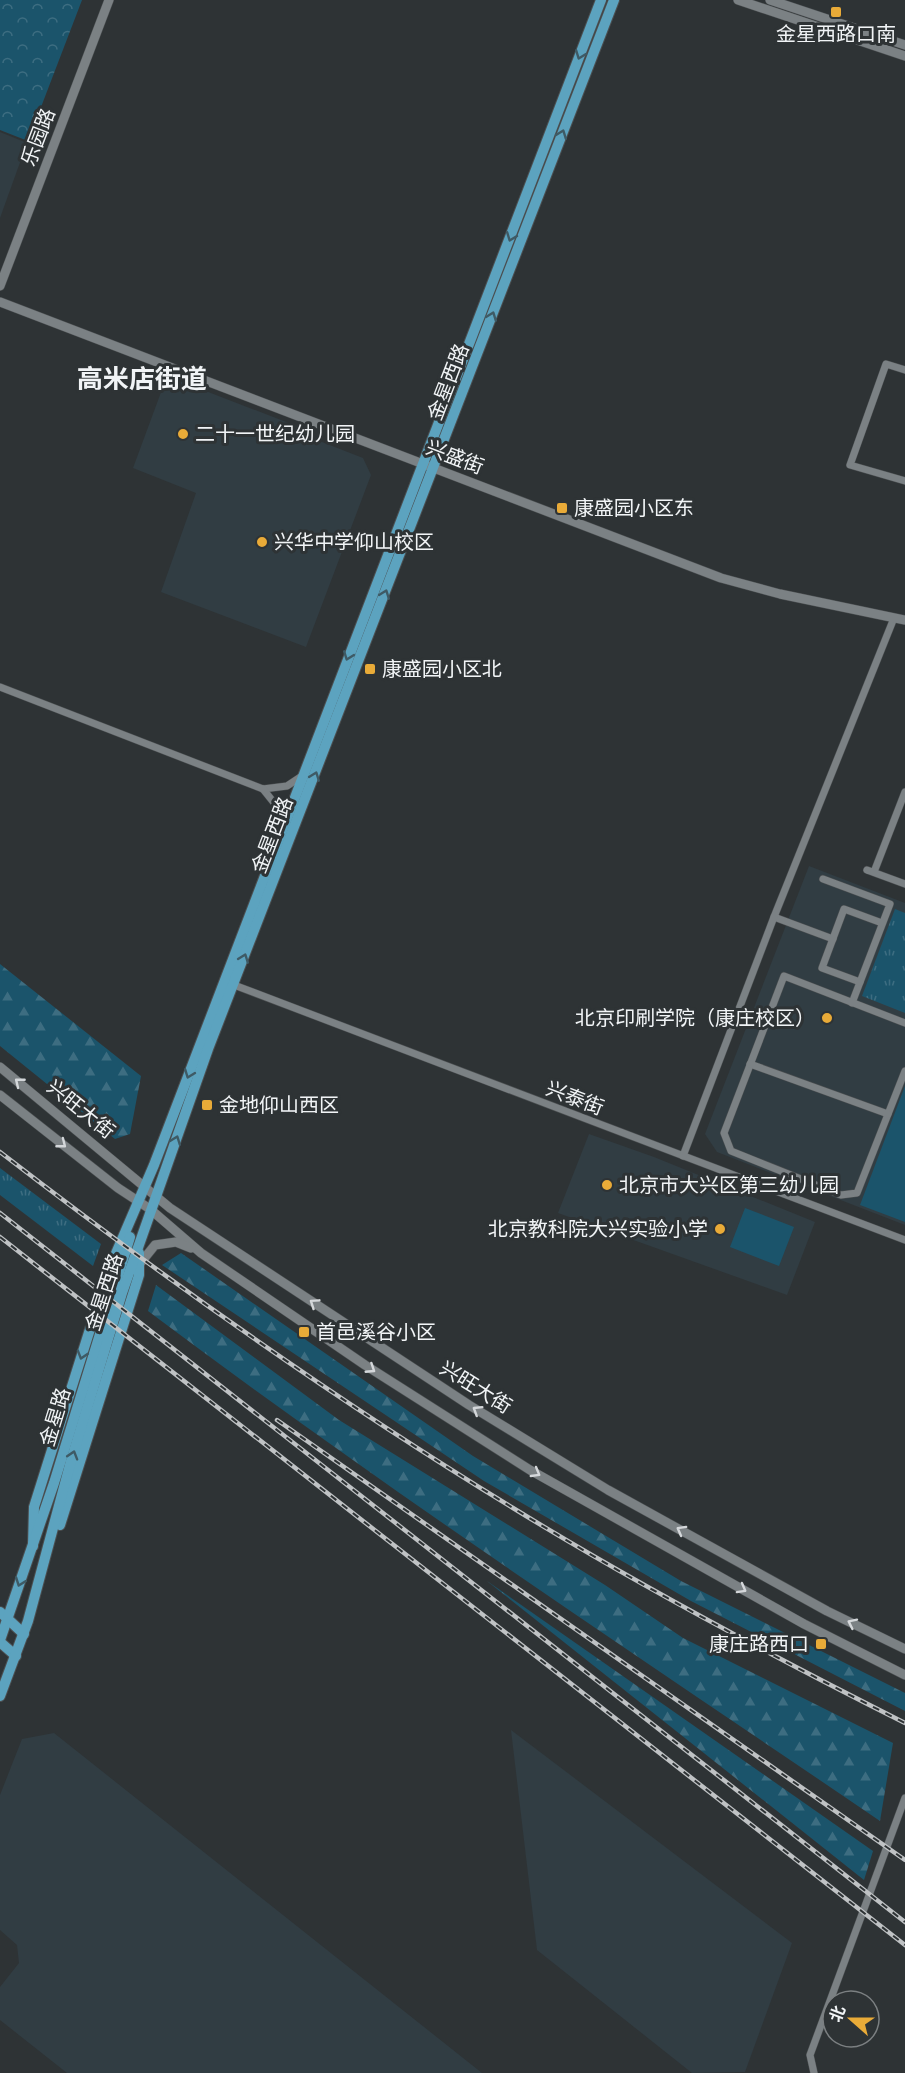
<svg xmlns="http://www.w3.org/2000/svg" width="905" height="2073" viewBox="0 0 905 2073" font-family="Rubik,'Noto Sans SC',sans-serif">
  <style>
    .built { fill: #313d43 }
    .grass { fill: url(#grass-tufts) }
    .forest { fill: url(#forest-firs) }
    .park { fill: url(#park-crowns) }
    .pitch { fill: #1b546b }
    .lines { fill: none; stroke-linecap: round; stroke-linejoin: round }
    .street-casing { stroke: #4b4f51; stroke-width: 8 }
    .secondary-casing { stroke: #4b4f51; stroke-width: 10 }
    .primary-casing { stroke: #4b4f51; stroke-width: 12 }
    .street { stroke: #7b8184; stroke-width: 7 }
    .secondary { stroke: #7b8184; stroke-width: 9 }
    .primary { stroke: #5ca3bf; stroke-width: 10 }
    .rail-casing { stroke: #bfc2c4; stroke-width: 4.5 }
    .rail { stroke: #2e3335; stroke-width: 2; stroke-dasharray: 7; stroke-linecap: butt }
    .oneway { stroke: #3e5a65 }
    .oneway2 { stroke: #d4d7da }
    .poi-dot { fill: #e9ab38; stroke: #2e3335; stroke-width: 2 }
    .labels { text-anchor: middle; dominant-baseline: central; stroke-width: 6; stroke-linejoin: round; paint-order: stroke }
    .poi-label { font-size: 20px; fill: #f1f4f6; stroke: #2e3335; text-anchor: start }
    .street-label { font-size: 20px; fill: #f1f4f6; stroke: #2e3335 }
    .district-label { font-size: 26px; font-weight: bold; fill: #f1f4f6; stroke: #2e3335 }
  </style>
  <defs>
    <pattern id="grass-tufts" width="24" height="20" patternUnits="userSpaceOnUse" patternTransform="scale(1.5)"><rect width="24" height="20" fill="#1b546b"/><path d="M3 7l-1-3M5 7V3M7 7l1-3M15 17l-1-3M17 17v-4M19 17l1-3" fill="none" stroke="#3d6d81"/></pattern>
    <pattern id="forest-firs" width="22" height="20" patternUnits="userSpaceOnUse" patternTransform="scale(1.5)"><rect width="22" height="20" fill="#1b546b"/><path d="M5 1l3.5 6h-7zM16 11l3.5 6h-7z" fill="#3d6d81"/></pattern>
    <pattern id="park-crowns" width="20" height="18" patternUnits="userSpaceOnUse" patternTransform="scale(1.5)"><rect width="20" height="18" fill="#1b546b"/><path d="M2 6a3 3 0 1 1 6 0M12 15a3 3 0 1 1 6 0" fill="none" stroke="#3d6d81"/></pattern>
  </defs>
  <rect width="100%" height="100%" fill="#2e3335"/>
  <!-- built -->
  <g class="built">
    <polygon points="0,132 27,143 0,218"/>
    <polygon points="167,376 299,427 322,442 363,458 371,475 306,647 161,592 196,493 133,468"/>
    <polygon points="809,866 905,903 905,1225 717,1152 705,1134"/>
    <polygon points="589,1134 654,1157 815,1222 787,1295 558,1213"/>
    <polygon points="511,1730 792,1943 745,2072 692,2073 537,1950"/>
    <polygon points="54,1733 482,2073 67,2073 0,2020 0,1987 19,1963 17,1945 0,1930 0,1795 22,1739"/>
  </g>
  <!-- grass -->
  <g class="grass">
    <polygon points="895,909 905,913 905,1013 862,996"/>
    <polygon points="0,1168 101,1244 93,1266 0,1195"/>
  </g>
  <!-- forest -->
  <g class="forest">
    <polygon points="0,964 141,1076 130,1134 115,1139 0,1046"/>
    <polygon points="181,1253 473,1456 681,1581 905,1693 905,1711 691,1601 484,1481 162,1265"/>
    <path d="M156 1285 339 1420 605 1585 683 1638 893 1743 880 1821C635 1654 386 1490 148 1311Z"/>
    <polygon points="487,1581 873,1851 864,1880"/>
  </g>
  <!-- park -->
  <polygon class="park" points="0,0 82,0 28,141 0,130"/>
  <!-- pitch -->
  <g class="pitch">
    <polygon points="905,1086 905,1222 860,1205"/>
    <polygon points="745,1208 794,1227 779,1266 730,1247"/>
  </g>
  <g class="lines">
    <!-- street casing -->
    <g class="street-casing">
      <g id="street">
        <polyline points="905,370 886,364 850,465 905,481"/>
        <polyline points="0,687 263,789 287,786 302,776"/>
        <polyline points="263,789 283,814 284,822"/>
        <polyline points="867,870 905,884"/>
        <polyline points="874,872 905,792"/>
        <polyline points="823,879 890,904 852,1003"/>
        <polyline points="774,917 833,939"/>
        <polyline points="860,982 822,968 844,909 882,923"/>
        <polyline points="234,985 905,1240"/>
        <polyline points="905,1023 784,976 724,1133 731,1151 841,1195 857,1193 905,1071"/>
        <polyline points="750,1064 888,1114"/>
        <polyline points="683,1156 774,917 894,618"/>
        <polyline points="814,2073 810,2055 905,1798"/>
      </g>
    </g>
    <!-- secondary casing -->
    <g class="secondary-casing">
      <g id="secondary">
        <polyline points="738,0 905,56"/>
        <polyline points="770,0 905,45"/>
        <polyline points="0,286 109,0"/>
        <polyline points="0,302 721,578 780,594 905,620"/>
        <polyline points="0,1067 170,1208 469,1405 608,1490 827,1611 905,1649"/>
        <polyline points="0,1095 118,1188 150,1209 201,1253 365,1365 530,1470 804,1624 905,1675"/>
        <polyline points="138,1266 155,1245 176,1242 191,1248"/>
      </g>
    </g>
    <!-- primary casing -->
    <g class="primary-casing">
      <g id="primary">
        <polyline points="60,1525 139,1275 139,1253"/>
        <polyline points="33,1546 34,1507 108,1272 154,1165 601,0"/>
        <polyline points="0,1612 24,1634"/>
        <polyline points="0,1640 54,1483 130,1237"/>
        <polyline points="0,1642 16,1656"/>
        <polyline points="0,1696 28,1621 71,1461 122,1293 208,1049 614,0"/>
      </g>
    </g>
    <!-- street -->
    <use href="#street" class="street"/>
    <!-- secondary -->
    <use href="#secondary" class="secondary"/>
    <!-- primary -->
    <use href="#primary" class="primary"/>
    <!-- rail casing -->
    <g class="rail-casing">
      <g id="rail">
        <path d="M0 1152C165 1279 336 1400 513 1508 640 1586 772 1656 905 1723"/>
        <polyline points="0,1213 905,1922"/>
        <polyline points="0,1237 905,1945"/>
        <polyline points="277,1420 905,1860"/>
      </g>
    </g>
    <!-- rail -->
    <use href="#rail" class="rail"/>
  </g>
  <!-- one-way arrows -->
  <defs><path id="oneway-chevron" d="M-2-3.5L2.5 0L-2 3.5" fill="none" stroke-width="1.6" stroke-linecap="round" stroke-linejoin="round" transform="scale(1.5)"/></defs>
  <g class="oneway">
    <use href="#oneway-chevron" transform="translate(580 55) rotate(111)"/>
    <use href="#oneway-chevron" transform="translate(562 134) rotate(-69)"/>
    <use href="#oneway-chevron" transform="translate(511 237) rotate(111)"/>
    <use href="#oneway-chevron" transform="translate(492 316) rotate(-69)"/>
    <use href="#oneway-chevron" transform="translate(385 594) rotate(-69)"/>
    <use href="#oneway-chevron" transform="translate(348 656) rotate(111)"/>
    <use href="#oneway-chevron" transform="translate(315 776) rotate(-69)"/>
    <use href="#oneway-chevron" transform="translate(244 958) rotate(-69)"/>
    <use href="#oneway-chevron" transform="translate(189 1074) rotate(111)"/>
    <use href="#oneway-chevron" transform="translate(176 1140) rotate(-69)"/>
    <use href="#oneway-chevron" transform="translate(82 1355) rotate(107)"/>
    <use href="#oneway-chevron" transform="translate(73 1455) rotate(-73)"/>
    <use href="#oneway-chevron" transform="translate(20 1582) rotate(110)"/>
  </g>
  <g class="oneway2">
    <use href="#oneway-chevron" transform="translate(19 1082) rotate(-141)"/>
    <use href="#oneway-chevron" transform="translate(62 1144) rotate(38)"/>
    <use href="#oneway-chevron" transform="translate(314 1303) rotate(-146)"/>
    <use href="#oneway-chevron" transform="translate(371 1369) rotate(33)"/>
    <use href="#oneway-chevron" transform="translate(477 1410) rotate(-148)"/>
    <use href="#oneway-chevron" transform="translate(536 1473) rotate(30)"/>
    <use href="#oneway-chevron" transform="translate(681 1530) rotate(-151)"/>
    <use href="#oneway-chevron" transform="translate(742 1589) rotate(29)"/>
    <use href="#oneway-chevron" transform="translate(852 1623) rotate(-154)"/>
  </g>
  <!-- markers -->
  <g class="poi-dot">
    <rect x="830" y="6" width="12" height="12" rx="3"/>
    <circle cx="183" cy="434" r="6"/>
    <rect x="556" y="502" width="12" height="12" rx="3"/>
    <circle cx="262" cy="542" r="6"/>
    <rect x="364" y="663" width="12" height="12" rx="3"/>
    <circle cx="827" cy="1018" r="6"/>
    <rect x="201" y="1099" width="12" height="12" rx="3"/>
    <circle cx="607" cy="1185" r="6"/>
    <circle cx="720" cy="1229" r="6"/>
    <rect x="298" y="1326" width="12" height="12" rx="3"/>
    <rect x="815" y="1638" width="12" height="12" rx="3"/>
  </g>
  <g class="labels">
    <!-- poi labels -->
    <g class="poi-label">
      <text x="836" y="34" text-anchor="middle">金星西路口南</text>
      <text x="195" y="434">二十一世纪幼儿园</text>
      <text x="574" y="508">康盛园小区东</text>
      <text x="274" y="542">兴华中学仰山校区</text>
      <text x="382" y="669">康盛园小区北</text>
      <text x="815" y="1018" text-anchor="end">北京印刷学院（康庄校区）</text>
      <text x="219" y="1105">金地仰山西区</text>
      <text x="619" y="1185">北京市大兴区第三幼儿园</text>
      <text x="708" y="1229" text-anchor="end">北京教科院大兴实验小学</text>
      <text x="316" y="1332">首邑溪谷小区</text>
      <text x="809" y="1644" text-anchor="end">康庄路西口</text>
    </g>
    <!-- street labels -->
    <g class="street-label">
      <text transform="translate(38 137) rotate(-69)">乐园路</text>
      <text transform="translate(448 382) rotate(-69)">金星西路</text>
      <text transform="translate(455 457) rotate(21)">兴盛街</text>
      <text transform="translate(272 835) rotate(-69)">金星西路</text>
      <text transform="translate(575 1098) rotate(21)">兴泰街</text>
      <text transform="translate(81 1109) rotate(39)">兴旺大街</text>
      <text transform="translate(104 1292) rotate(-72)">金星西路</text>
      <text transform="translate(476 1387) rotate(32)">兴旺大街</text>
      <text transform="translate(55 1417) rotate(-73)">金星路</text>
    </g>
    <!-- district labels -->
    <g class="district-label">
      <text x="142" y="379">高米店街道</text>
    </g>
  </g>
  <!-- north arrow -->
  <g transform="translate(851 2019) rotate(291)"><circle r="28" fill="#2e3335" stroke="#7c8082" stroke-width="1.5"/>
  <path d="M0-4.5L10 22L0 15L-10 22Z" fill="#e9ab38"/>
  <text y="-9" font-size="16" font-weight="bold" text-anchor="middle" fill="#f1f4f6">北</text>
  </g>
</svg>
